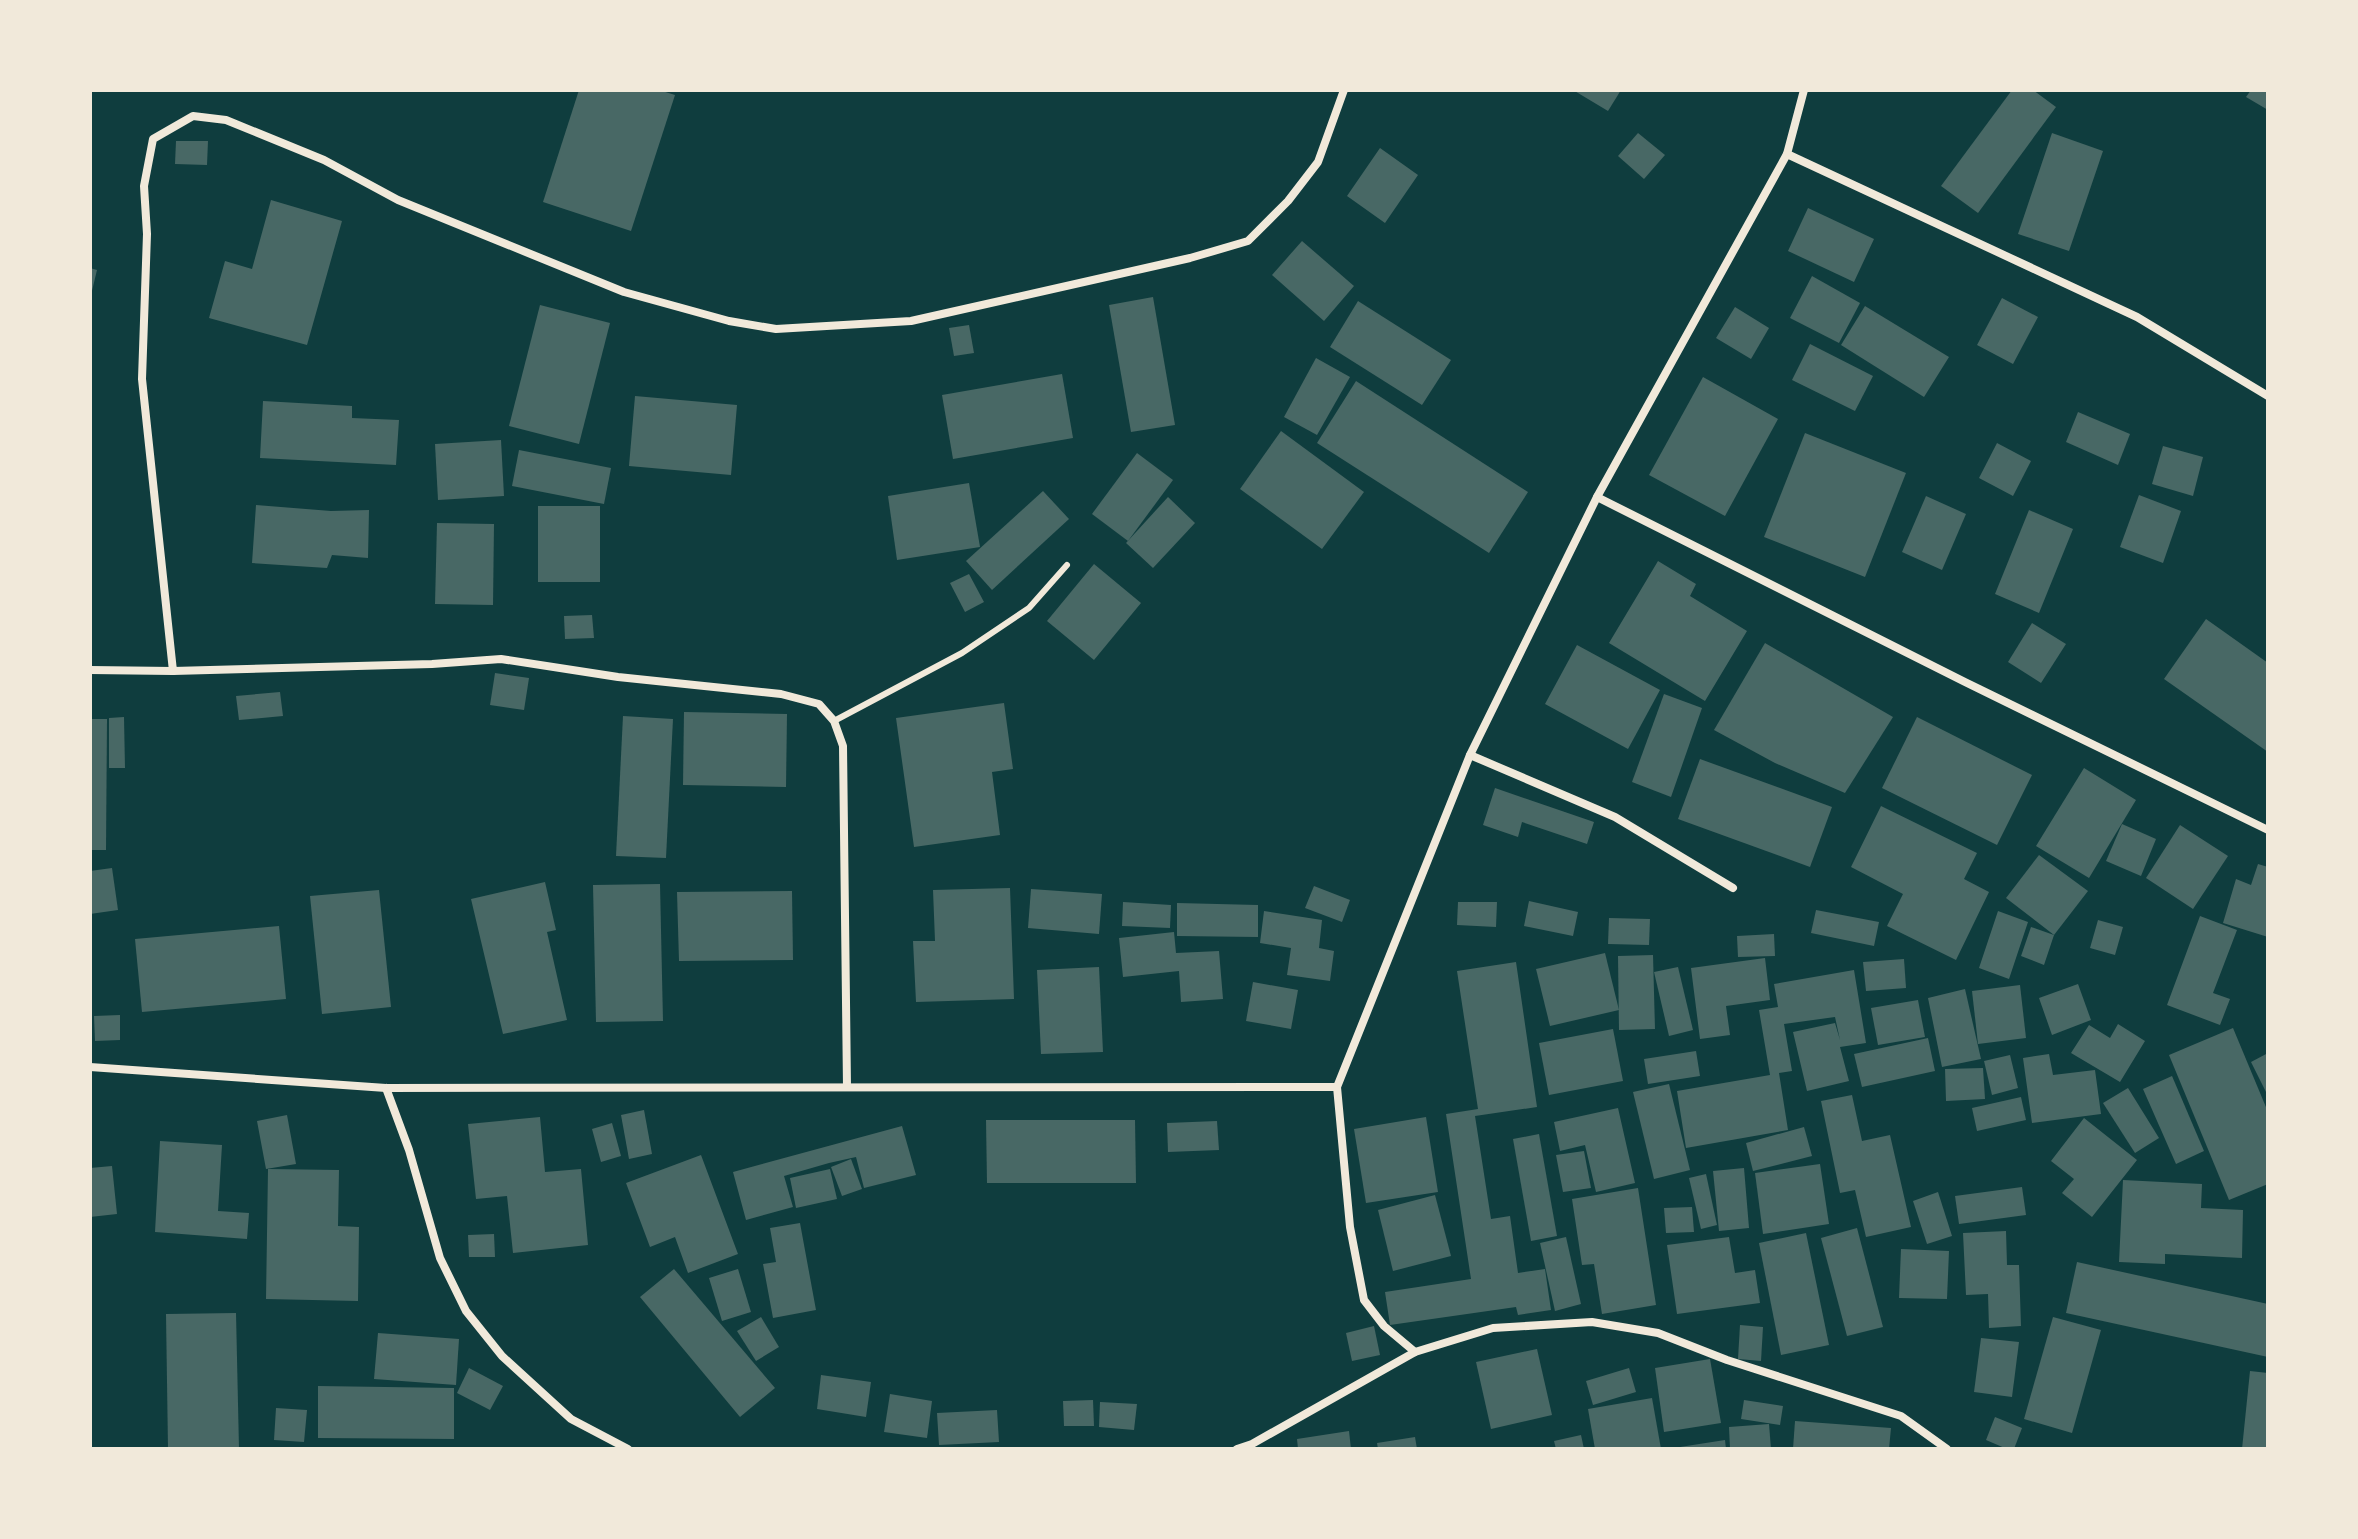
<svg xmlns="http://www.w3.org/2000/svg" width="2358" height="1539" font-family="'Open Sans',sans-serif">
<rect width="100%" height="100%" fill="#0f3d3e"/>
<g fill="#486865">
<path d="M579,90H659L675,95L631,231L543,202Z"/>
<path d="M1573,90H1621L1608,111Z"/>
<path d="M2012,90H2033L2056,107L1978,213L1941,186Z"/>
<path d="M2251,90H2268V110L2246,97Z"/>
<path d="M1638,133L1665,155L1644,179L1618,156Z"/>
<path d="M2052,133L2103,151L2069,251L2018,234Z"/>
<path d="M176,141H208L207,165L175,164Z"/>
<path d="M1380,148L1418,175L1385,223L1347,196Z"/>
<path d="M271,200L342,221L307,345L209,318L225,261L252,269Z"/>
<path d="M1808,208L1874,239L1854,282L1788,251Z"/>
<path d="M1302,241L1354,286L1324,321L1272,275Z"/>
<path d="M90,268L97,270L91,295H90Z"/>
<path d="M1812,276L1860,303L1839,343L1790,318Z"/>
<path d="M1153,297L1175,425L1131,432L1109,305Z"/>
<path d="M2002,298L2038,317L2013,364L1977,345Z"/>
<path d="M1358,301L1451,360L1422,405L1330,347Z"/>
<path d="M540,305L610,323L579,444L509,426Z"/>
<path d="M1865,306L1949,357L1924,397L1841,345Z"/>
<path d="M1735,307L1769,328L1751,359L1716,338Z"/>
<path d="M969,325L974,353L954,356L949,328Z"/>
<path d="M1810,344L1873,376L1855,411L1792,380Z"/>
<path d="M1316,358L1350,377L1317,435L1284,417Z"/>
<path d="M1062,374L1073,438L953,459L942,395Z"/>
<path d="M1703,377L1778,419L1725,516L1649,475Z"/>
<path d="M1356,381L1528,492L1489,553L1317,443Z"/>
<path d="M635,396L737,405L731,475L629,466Z"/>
<path d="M263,401L352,406V418L399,420L396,465L260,458Z"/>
<path d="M2078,412L2130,434L2118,465L2066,442Z"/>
<path d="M1281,431L1364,492L1322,549L1240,489Z"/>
<path d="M1805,433L1906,473L1865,577L1764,537Z"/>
<path d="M501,440L504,496L438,500L435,444Z"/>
<path d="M1997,443L2031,461L2013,496L1979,478Z"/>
<path d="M2163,446L2203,457L2193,496L2152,484Z"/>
<path d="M519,450L611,468L604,504L512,486Z"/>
<path d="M1137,453L1173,480L1128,541L1092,514Z"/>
<path d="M969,483L980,547L897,560L888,496Z"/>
<path d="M1043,491L1069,519L992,590L966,561Z"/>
<path d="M2139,495L2181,511L2163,563L2120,547Z"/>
<path d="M1926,496L1966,514L1942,570L1902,552Z"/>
<path d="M1168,497L1195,523L1153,568L1126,543Z"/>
<path d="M256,505L331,511L369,510L368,558L332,555L327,568L252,563Z"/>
<rect x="538" y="506" width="62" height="76"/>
<path d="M2029,510L2073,529L2039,613L1995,594Z"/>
<path d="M437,523L494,524L493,605L435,604Z"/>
<path d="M1658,561L1696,584L1690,596L1747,631L1705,701L1609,643Z"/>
<path d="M1094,564L1141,603L1094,660L1047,621Z"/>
<path d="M969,574L984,602L965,612L950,583Z"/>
<path d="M592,615L594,638L565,639L564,616Z"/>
<path d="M2206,619L2268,663V752L2164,679Z"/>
<path d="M2032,623L2066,644L2041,683L2008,662Z"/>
<path d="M1765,643L1893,717L1845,793L1775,763L1714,730Z"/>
<path d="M1577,645L1660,690L1628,749L1545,704Z"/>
<path d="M495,673L529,678L524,710L490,705Z"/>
<path d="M280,692L283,716L239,720L236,696Z"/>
<path d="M1664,694L1702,708L1671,797L1632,782Z"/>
<path d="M1004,703L1013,769L992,772L1000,835L914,847L896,718Z"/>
<path d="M684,712L787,714L786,787L683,785Z"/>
<path d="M623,716L673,719L666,858L616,856Z"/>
<path d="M124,717L125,768H109V718Z"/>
<path d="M1917,717L2032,775L1997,845L1882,788Z"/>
<path d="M90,719H107L106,850H90Z"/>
<path d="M1700,759L1832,807L1810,867L1678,819Z"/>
<path d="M2084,768L2136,800L2089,878L2036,846Z"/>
<path d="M1495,788L1594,822L1587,844L1522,822L1518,837L1483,825Z"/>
<path d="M1881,806L1977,853L1964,879L1989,892L1956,960L1887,926L1903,894L1851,867Z"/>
<path d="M2122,824L2156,839L2141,876L2106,861Z"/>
<path d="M2180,825L2228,856L2193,909L2146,878Z"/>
<path d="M2039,855L2088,891L2054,935L2006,898Z"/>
<path d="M2258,864L2268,867V937L2223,923L2236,879L2251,885Z"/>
<path d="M112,868L118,910L90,914V871Z"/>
<path d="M545,882L556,930L547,932L567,1020L503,1034L471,899Z"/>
<path d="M660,884L663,1021L596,1022L593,885Z"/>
<path d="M1314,886L1350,900L1342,922L1305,908Z"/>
<path d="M1010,888L1014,999L916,1002L913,941H935L933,890Z"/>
<path d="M1031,889L1102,894L1099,934L1028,928Z"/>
<path d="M379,890L391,1007L322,1014L310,896Z"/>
<path d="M792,891L793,960L679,961L677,892Z"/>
<path d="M1529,901L1578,912L1573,936L1524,926Z"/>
<path d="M1123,902L1171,905L1170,928L1122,926Z"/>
<path d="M1458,902H1497L1496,927L1457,925Z"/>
<path d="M1177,903L1258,905V937L1177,936Z"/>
<path d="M1816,910L1879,922L1874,946L1811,933Z"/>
<path d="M1264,911L1322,920L1319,948L1334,951L1330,981L1287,975L1291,948L1260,943Z"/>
<path d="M1998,911L2028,922L2009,979L1979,968Z"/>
<path d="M2200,916L2237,930L2213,993L2230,999L2220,1025L2167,1005Z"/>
<path d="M1609,918L1650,919L1649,945L1608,944Z"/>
<path d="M2098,920L2123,927L2115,955L2090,948Z"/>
<path d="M279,926L286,999L142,1012L135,939Z"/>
<path d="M2031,927L2054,935L2044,965L2021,956Z"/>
<path d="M1174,932L1176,953L1219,951L1223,999L1181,1002L1179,971L1123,977L1119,938Z"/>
<path d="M1774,934L1775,956L1738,957L1737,936Z"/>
<path d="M1605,953L1619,1010L1550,1026L1536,969Z"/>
<path d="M1653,955L1655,1029L1619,1030L1618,956Z"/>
<path d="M1765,958L1770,1000L1726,1006L1730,1035L1700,1039L1691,968Z"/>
<path d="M1904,959L1906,988L1866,991L1863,962Z"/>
<path d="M1516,962L1537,1107L1475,1116L1491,1219L1510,1216L1518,1273L1545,1269L1551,1310L1518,1315L1516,1307L1390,1325L1385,1292L1471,1279L1446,1114L1478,1109L1457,971Z"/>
<path d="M1099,967L1103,1052L1041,1054L1037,970Z"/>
<path d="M1678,967L1693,1030L1669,1036L1654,972Z"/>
<path d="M1854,970L1866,1043L1840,1047L1849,1081L1807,1091L1793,1032L1835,1023L1840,1040L1835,1017L1784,1024L1792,1071L1779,1073L1788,1130L1686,1148L1677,1091L1770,1075L1759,1010L1778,1007L1774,984Z"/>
<path d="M1253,982L1298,990L1291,1029L1246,1021Z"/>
<path d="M2078,984L2091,1020L2052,1035L2039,998Z"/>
<path d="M2020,985L2026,1038L1978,1044L1972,991Z"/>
<path d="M1965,989L1981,1059L1942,1067L1928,998Z"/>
<path d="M1918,1000L1925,1037L1878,1045L1871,1008Z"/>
<path d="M120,1015V1040L95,1041L94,1016Z"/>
<path d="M2118,1024L2145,1041L2120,1082L2071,1053L2089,1025L2110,1038Z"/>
<path d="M2233,1028L2268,1112V1184L2229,1200L2169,1055Z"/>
<path d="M1613,1029L1623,1081L1549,1095L1539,1043Z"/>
<path d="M1928,1038L1935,1071L1862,1087L1854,1054Z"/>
<path d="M1696,1051L1700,1076L1648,1084L1644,1059Z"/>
<path d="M2268,1053V1096L2251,1062Z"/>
<path d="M2049,1054L2053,1075L2095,1070L2101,1114L2032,1123L2023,1058Z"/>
<path d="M2010,1055L2018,1088L1992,1095L1984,1061Z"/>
<path d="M1983,1068L1985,1099L1946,1101L1945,1069Z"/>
<path d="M2172,1076L2204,1151L2176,1164L2143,1089Z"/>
<path d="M1669,1084L1690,1170L1654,1179L1633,1092Z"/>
<path d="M2128,1088L2159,1138L2135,1153L2103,1103Z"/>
<path d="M1852,1095L1862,1141L1890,1135L1911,1227L1866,1237L1855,1190L1840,1193L1821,1101Z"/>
<path d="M2021,1097L2026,1120L1977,1131L1972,1108Z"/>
<path d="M1618,1108L1635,1183L1596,1192L1585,1145L1560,1151L1554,1122Z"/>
<path d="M644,1110L652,1154L629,1159L621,1115Z"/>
<path d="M287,1115L296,1164L266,1169L257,1121Z"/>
<path d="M540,1117L545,1172L581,1169L588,1245L513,1253L507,1196L476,1199L468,1124Z"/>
<path d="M1426,1117L1438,1192L1366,1203L1354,1129Z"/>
<path d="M2084,1118L2137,1160L2092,1217L2062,1193L2074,1179L2051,1161Z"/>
<path d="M986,1120H1135L1136,1183H987Z"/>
<path d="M1217,1121L1219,1150L1168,1152L1167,1123Z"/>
<path d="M612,1123L621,1156L601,1162L592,1129Z"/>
<path d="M902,1126L916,1175L864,1188L856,1157L829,1163L784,1176L793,1207L746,1220L733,1172Z"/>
<path d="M1804,1127L1812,1156L1753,1171L1746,1143Z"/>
<path d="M1539,1134L1557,1236L1531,1241L1513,1139Z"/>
<path d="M160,1141L222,1145L218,1211L249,1213L247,1239L155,1232Z"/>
<path d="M1584,1151L1591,1188L1563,1192L1556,1155Z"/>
<path d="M701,1155L738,1254L688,1273L675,1237L650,1247L626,1183Z"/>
<path d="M851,1159L862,1189L842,1196L831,1167Z"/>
<path d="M1820,1164L1829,1224L1763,1234L1755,1173Z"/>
<path d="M112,1166L117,1214L90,1217V1168Z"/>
<path d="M1744,1168L1749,1228L1719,1231L1713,1171Z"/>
<path d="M268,1169L339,1170L338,1226L359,1227L358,1301L266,1299Z"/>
<path d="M830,1169L837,1199L796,1208L790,1178Z"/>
<path d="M1706,1174L1717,1225L1701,1229L1689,1178Z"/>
<path d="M2123,1180L2202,1184L2201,1208L2243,1210L2242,1258L2165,1254V1264L2119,1262Z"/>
<path d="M2022,1187L2026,1215L1959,1224L1955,1196Z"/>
<path d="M1638,1188L1656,1305L1602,1314L1594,1264L1582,1265L1572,1199Z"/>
<path d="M1938,1192L1952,1236L1927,1244L1913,1201Z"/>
<path d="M1435,1195L1451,1256L1393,1271L1378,1210Z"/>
<path d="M1692,1207L1694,1232L1666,1233L1664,1208Z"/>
<path d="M800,1223L816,1310L773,1318L763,1264L776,1262L770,1228Z"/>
<path d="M1857,1228L1883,1327L1847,1336L1821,1238Z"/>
<path d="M2006,1231L2007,1265H2019L2021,1326L1989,1328L1988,1294L1966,1295L1963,1233Z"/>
<path d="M1806,1233L1829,1345L1781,1355L1759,1243Z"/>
<path d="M494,1234L495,1257H469L468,1235Z"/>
<path d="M1566,1237L1581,1304L1555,1311L1540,1243Z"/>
<path d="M1729,1237L1735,1273L1755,1270L1760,1303L1677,1314L1667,1245Z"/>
<path d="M1901,1249L1949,1251L1947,1299L1899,1298Z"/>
<path d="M2077,1262L2268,1304V1357L2066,1313Z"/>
<path d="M674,1269L775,1388L740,1417L640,1297Z"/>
<path d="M738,1269L751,1312L722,1321L709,1278Z"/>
<path d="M236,1313L239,1449H168L166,1314Z"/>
<path d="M761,1317L779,1347L756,1361L737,1331Z"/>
<path d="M2053,1317L2101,1330L2072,1433L2024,1419Z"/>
<path d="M1740,1325L1763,1327L1761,1361L1738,1359Z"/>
<path d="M1374,1326L1380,1355L1352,1361L1346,1333Z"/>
<path d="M378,1333L459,1339L456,1385L374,1379Z"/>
<path d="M1981,1338L2019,1342L2012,1397L1974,1392Z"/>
<path d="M1537,1349L1552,1415L1491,1429L1476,1362Z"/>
<path d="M1710,1359L1721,1423L1664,1432L1655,1368Z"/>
<path d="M469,1368L503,1386L490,1410L457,1393Z"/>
<path d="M1629,1368L1636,1392L1593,1405L1586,1381Z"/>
<path d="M2250,1371L2268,1373V1449H2242Z"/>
<path d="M821,1375L871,1382L866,1417L817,1409Z"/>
<path d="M318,1386L454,1388V1439L318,1438Z"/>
<path d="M890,1394L932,1401L927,1438L884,1432Z"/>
<path d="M1652,1398L1661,1449H1595L1588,1409Z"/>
<path d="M1093,1400L1094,1426H1064L1063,1401Z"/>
<path d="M1744,1400L1783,1406L1780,1425L1741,1419Z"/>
<path d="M1100,1402L1137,1404L1134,1430L1099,1427Z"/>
<path d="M276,1408L307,1410L304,1442L274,1440Z"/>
<path d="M997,1410L999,1442L939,1445L937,1413Z"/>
<path d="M1995,1417L2022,1428L2014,1449H2007L1986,1440Z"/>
<path d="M1795,1421L1891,1428L1889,1449H1793Z"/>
<path d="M1769,1424L1771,1449H1730L1729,1427Z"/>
<path d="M1349,1431L1351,1449H1298L1297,1439Z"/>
<path d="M1581,1435L1584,1449H1556L1554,1441Z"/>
<path d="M1415,1437L1417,1449H1378L1377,1443Z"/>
<path d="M1725,1440L1726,1449H1680V1447Z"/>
</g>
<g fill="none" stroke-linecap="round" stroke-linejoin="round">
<path stroke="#f1e9da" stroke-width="6" d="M834,721L962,653L1029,608L1067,565"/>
<g stroke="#f1e9da" stroke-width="8">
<path d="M1787,154L2137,317L2268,396"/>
<path d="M1597,497L1965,682L2268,830"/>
<path d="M90,670L173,671"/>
<path d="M1470,755L1615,817L1733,888"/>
<path d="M90,1067L386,1088L1337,1087"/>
<path d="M847,1087L843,746L834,721L819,704L781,694L618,677L501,659L432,664L173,671L142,379L147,234L144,186L153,139L193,116L226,120L324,160L398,200L624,292L729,321L776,329L911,321L1190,258L1248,241L1288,201L1318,162L1344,90"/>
<path d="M386,1088L409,1150L440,1258L466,1311L502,1356L571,1419L628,1449"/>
<path d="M1415,1352L1384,1326L1364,1300L1350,1227L1337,1087L1470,755L1597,497L1787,154L1804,90"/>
<path d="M1237,1449L1252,1444L1415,1352L1493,1328L1592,1322L1658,1333L1727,1360L1901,1416L1947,1449"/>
</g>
</g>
<rect width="2358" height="1539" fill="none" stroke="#f1e9da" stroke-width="184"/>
</svg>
